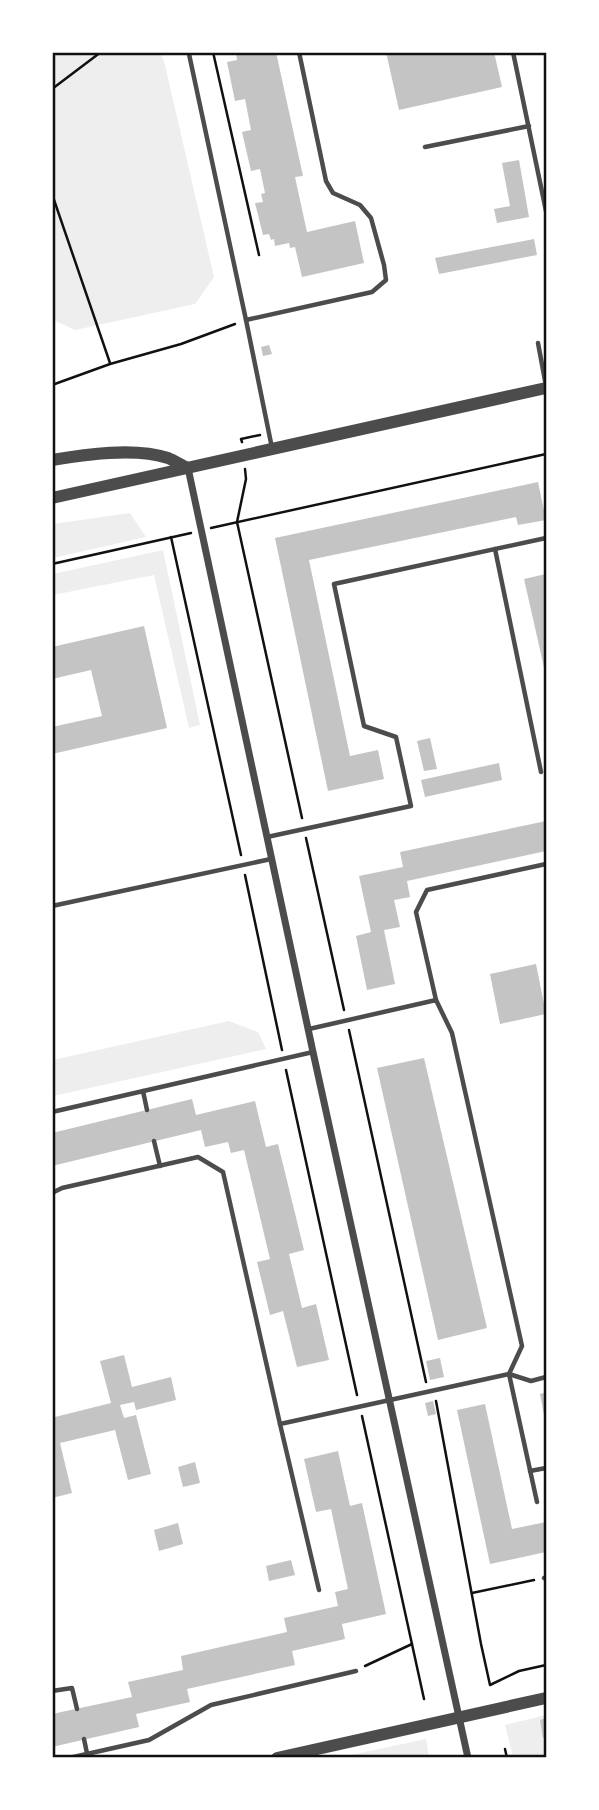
<svg xmlns="http://www.w3.org/2000/svg" width="599" height="1810" font-family="Montserrat,sans-serif">
<rect width="100%" height="100%" fill="#fff"/>
<g fill="#eee">
<path d="M53,53H160L164,61L214,277L195,304L75,330L53,320Z"/>
<path d="M130,513L146,537L53,558V524Z"/>
<path d="M163,550L200,725L189,728L154,575L53,595V574Z"/>
<path d="M229,1021L258,1032L266,1049L53,1096V1060Z"/>
<path d="M546,1715V1757H513L505,1725Z"/>
<path d="M426,1739L429,1757H341Z"/>
</g>
<g fill="#c4c4c4">
<path d="M236,52H276L303,176L295,177L307,232L355,221L364,263L302,277L295,247L290,248L289,243L275,246L274,239L271,240L269,234L263,235L255,203L263,202L261,194L265,193L260,169L251,171L242,132L251,130L245,99L235,101L227,62L237,60Z"/>
<path d="M386,52H494L502,87L399,110Z"/>
<path d="M519,160L529,217L497,223L494,209L510,206L502,163Z"/>
<path d="M534,239L537,255L439,274L435,258Z"/>
<path d="M269,345L272,354L263,356L261,347Z"/>
<path d="M538,482L546,520L518,525L516,517L309,560L350,756L378,750L384,779L328,791L275,538Z"/>
<path d="M546,574V672H545L524,579Z"/>
<path d="M144,626L167,728L52,754V727L102,716L91,670L52,679V647Z"/>
<path d="M430,738L437,769L424,771L417,741Z"/>
<path d="M499,763L502,780L425,797L421,780Z"/>
<path d="M546,821V851L407,881L410,897L394,900L400,927L384,930L395,984L367,990L356,936L371,932L359,876L403,867L400,852Z"/>
<path d="M536,964L546,1014L500,1024L490,974Z"/>
<path d="M424,1058L487,1328L438,1340L377,1068Z"/>
<path d="M192,1099L196,1115L255,1101L266,1147L278,1144L304,1250L289,1254L302,1308L316,1304L329,1360L297,1367L283,1311L270,1315L257,1262L270,1259L244,1150L231,1153L228,1142L205,1147L201,1130L52,1166V1133Z"/>
<path d="M124,1355L132,1387L171,1377L176,1400L136,1410L134,1402L120,1405L124,1418L136,1415L151,1474L128,1480L115,1430L60,1443L72,1493L52,1498V1409L55,1417L111,1403L100,1361Z"/>
<path d="M440,1358L444,1377L430,1380L426,1361Z"/>
<path d="M546,1392V1421H545L540,1394Z"/>
<path d="M433,1401L436,1414L428,1416L425,1403Z"/>
<path d="M485,1404L512,1529L546,1522V1552L490,1564L457,1410Z"/>
<path d="M338,1451L350,1506L362,1503L386,1614L342,1624L345,1639L292,1651L295,1665L187,1689L190,1702L136,1714L139,1727L52,1747V1714L132,1697L128,1682L183,1670L181,1656L287,1632L284,1618L338,1606L335,1592L348,1589L331,1509L316,1512L304,1459Z"/>
<path d="M195,1462L200,1483L183,1487L178,1467Z"/>
<path d="M178,1523L183,1544L159,1551L154,1530Z"/>
<path d="M291,1560L295,1575L269,1581L266,1566Z"/>
<path d="M546,1718V1737L543,1738L540,1720Z"/>
</g>
<g fill="none" stroke-linecap="round" stroke-linejoin="round">
<g stroke="#111" stroke-width="2.5">
<path d="M213,52L259,255"/>
<path d="M52,89L101,52"/>
<path d="M52,194L110,363"/>
<path d="M52,385L110,364L181,344L235,324"/>
<path d="M242,442L241,439L260,435"/>
<path d="M245,469L246,479L237,522L302,818"/>
<path d="M211,528L546,454"/>
<path d="M171,537L241,855"/>
<path d="M52,564L191,533"/>
<path d="M306,838L344,1010"/>
<path d="M245,875L282,1050"/>
<path d="M349,1030L426,1382"/>
<path d="M286,1070L357,1395"/>
<path d="M436,1401L481,1644L490,1685L519,1671L546,1665"/>
<path d="M362,1416L424,1699"/>
<path d="M472,1593L534,1580"/>
<path d="M365,1666L412,1644"/>
<path d="M505,1749L507,1758"/>
</g>
<g stroke="#4c4c4c" stroke-width="4.5">
<path d="M513,52L546,211"/>
<path d="M189,54L246,320"/>
<path d="M425,147L529,126"/>
<path d="M538,343L546,386"/>
<path d="M272,448L246,320L372,292L386,280L384,265L371,218L360,205L333,193L326,181L299,52"/>
<path d="M495,549L541,772"/>
<path d="M267,837L411,806L396,737L364,726L334,584L546,538"/>
<path d="M52,906L271,859"/>
<path d="M436,1000L416,912L427,890L546,864"/>
<path d="M309,1029L436,1000L452,1033L522,1346L509,1374L280,1424L319,1590"/>
<path d="M143,1091L147,1110"/>
<path d="M52,1112L313,1052"/>
<path d="M154,1141L160,1166"/>
<path d="M52,1193L62,1188L198,1157L223,1172L280,1424"/>
<path d="M530,1471L546,1468"/>
<path d="M537,1502L509,1374L531,1381L546,1377"/>
<path d="M544,1578L546,1579"/>
<path d="M52,1691L72,1688L77,1709"/>
<path d="M84,1739L88,1758"/>
<path d="M69,1758L149,1740L211,1705L356,1671"/>
</g>
<path stroke="#4c4c4c" stroke-width="7" d="M188,468L313,1052L468,1758"/>
<g stroke="#4c4c4c" stroke-width="12">
<path d="M52,460C86,454 135,447 168,458C175,461 181,465 188,468"/>
<path d="M52,498L546,388"/>
<path d="M277,1758L546,1698"/>
</g>
</g>
<rect width="599" height="1810" fill="none" stroke="#ffffff" stroke-width="108"/>
<rect x="54" y="54" width="491" height="1702" fill="none" stroke="#111" stroke-width="2.5"/>
</svg>
